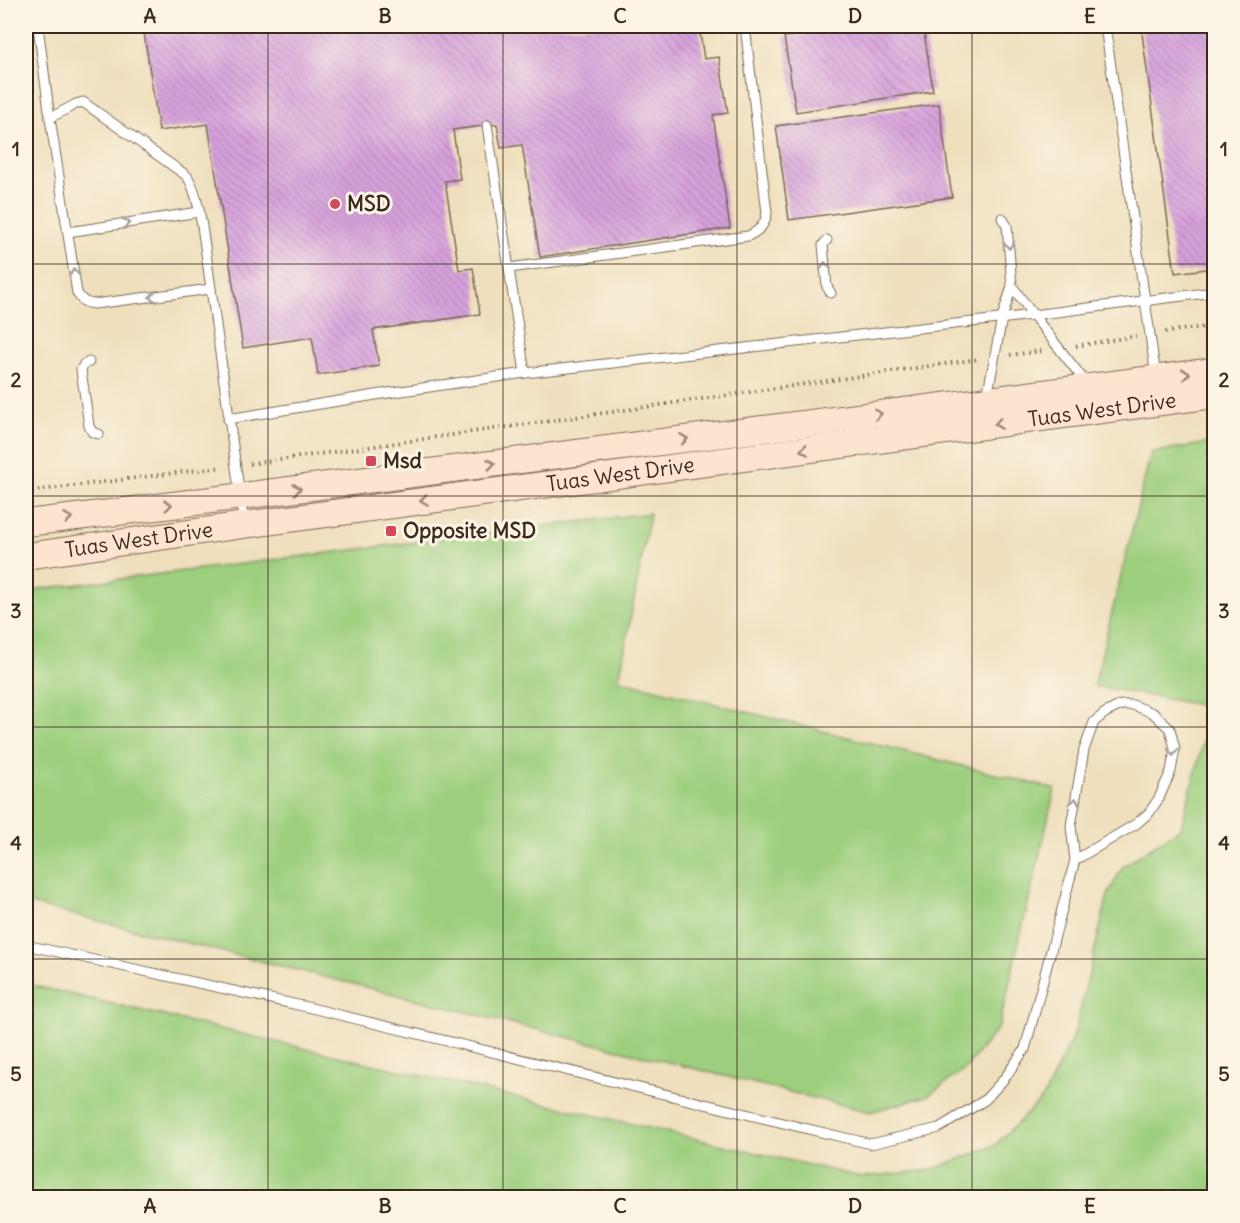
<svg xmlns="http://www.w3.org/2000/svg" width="1240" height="1223" font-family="Delius,sans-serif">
<defs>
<pattern id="building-back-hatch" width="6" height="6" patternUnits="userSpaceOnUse" patternTransform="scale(1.5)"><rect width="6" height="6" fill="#d7a1dd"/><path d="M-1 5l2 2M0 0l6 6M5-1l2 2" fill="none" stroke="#b083b3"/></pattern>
</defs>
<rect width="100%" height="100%" fill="#fcf5e5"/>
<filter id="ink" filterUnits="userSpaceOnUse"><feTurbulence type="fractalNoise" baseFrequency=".0167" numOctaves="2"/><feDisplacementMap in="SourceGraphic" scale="12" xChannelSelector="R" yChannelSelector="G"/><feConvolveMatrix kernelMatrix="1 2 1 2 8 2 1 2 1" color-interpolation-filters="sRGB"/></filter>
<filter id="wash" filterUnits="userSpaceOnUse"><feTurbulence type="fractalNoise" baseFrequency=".008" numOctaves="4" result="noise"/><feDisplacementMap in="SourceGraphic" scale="24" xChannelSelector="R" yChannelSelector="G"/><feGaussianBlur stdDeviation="1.35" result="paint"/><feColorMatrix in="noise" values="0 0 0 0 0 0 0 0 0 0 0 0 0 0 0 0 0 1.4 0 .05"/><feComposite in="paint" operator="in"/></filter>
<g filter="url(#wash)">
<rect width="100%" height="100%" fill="#efdfbd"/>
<g fill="#9dcf7e" stroke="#6c7c4e" stroke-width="1.5">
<path d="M1214,442V1197H26V984L861,1177L931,1170L995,1145L1043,1098L1075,1032L1108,895L1123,866L1181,828L1212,707L1094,686L1151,453Z"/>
<path d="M650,513L619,680L1055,789L999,1027L963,1071L927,1096L870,1112L26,903V592L31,590Z"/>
</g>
<g id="blocks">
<g fill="url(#building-back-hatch)">
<path d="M143,26H699L704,59L719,57L728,113L713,115L730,228L540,257L522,145L501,148L497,124L453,130L460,179L445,181L459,270L473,268L480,314L373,330L379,366L318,375L312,337L243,348L208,124L159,131Z"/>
<path d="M860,26H923L933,91L796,112L784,37Z"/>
<path d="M1141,26H1214V268L1175,273Z"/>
<path d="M939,104L952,197L789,220L776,126Z"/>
</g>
</g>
</g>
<g filter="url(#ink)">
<use href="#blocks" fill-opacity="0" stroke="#7a6956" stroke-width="1.5"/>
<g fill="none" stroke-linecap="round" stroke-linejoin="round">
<defs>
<g id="lane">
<path d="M38,26L50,118L77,293C82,301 85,303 94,304L211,289"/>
<path d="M1105,26L1156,376"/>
<path d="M50,118L76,104L83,102L187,176C200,196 203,236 207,260C220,348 231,437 244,525"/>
<path d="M487,125L525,373"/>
<path d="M68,232L199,212"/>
<path d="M827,240L823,245L827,287L831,293"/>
<path d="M509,268L748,236C759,231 765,225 767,213L745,26"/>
<path d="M1012,286L1033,315L1087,384"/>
<path d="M89,362L84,364L81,370L89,426L92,432L99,434"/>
<path d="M987,397L1002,318L1012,286L1007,226L1002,218"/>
<path d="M228,419L388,393L525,373L1033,315L1214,292"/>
<path d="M26,945L307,1007L783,1123L871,1144L939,1128L985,1100L1004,1079L1025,1049L1075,860L1071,826L1084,750L1094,722L1105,713L1121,705H1133L1153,713L1170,729L1175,749L1171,771L1159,798L1149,813L1136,824L1075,860"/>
</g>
<g id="secondary">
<path d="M26,523L110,513L1214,371"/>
<path id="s1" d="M26,556L244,525L1214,395"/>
</g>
</defs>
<use href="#lane" stroke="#7a6956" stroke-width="11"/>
<use href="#secondary" stroke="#7a6956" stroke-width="28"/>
<g stroke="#7a6956" stroke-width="4" stroke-dasharray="1.5 4.5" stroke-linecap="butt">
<path d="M1165,332L1214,326"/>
<path d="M1076,346L1136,336"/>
<path d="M1010,355L1042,351"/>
<path d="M250,464L979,359"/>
<path d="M26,492L222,467"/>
</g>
<use href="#lane" stroke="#fff" stroke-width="9"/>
<use href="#secondary" stroke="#fde4d1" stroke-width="26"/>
</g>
<defs><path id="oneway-chevron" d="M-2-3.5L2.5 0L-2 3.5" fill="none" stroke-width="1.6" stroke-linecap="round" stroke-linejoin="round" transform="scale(1.5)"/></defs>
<g stroke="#a79f9a">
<use href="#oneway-chevron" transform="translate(126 223) rotate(-9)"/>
<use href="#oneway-chevron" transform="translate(1009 245) rotate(85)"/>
<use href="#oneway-chevron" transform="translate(825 266) rotate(-96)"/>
<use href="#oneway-chevron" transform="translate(74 273) rotate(-99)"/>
<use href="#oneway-chevron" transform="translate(153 297) rotate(173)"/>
<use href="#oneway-chevron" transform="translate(1173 752) rotate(91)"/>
<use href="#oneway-chevron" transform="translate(1075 802) rotate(-80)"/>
</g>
<g stroke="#9c8778">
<use href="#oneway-chevron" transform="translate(1186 374) rotate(-7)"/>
<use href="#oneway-chevron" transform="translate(878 414) rotate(-7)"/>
<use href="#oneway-chevron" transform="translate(998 424) rotate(172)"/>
<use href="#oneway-chevron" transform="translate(684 439) rotate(-7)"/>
<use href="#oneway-chevron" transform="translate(804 450) rotate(172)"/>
<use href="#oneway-chevron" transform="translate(491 464) rotate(-7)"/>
<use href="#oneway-chevron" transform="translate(297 489) rotate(-7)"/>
<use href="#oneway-chevron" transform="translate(424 500) rotate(172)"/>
<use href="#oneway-chevron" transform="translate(168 505) rotate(-7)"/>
<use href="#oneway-chevron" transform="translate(68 518) rotate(-7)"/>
</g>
</g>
<path fill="none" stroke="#3b2a1e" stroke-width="1.5" stroke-opacity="0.55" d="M268,26V1198M503,26V1198M737,26V1198M972,26V1198M26,264H1214M26,496H1214M26,727H1214M26,959H1214"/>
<g fill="#d1495b" stroke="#fcf5e5" stroke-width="2">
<circle cx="335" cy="204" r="6"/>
<rect x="365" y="455" width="12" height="12" rx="3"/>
<rect x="385" y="525" width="12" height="12" rx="3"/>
</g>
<g text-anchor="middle" stroke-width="6" stroke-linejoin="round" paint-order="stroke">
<g font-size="21" font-weight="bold" fill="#3b2a1e" stroke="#fcf5e5" text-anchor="start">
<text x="347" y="211">MSD</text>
<text x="383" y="468">Msd</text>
<text x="403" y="538">Opposite MSD</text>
</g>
<g font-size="21" fill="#3b2a1e" stroke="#fcf5e5">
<text dy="7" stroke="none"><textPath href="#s1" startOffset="1086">Tuas West Drive</textPath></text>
<text dy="7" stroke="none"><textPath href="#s1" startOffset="600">Tuas West Drive</textPath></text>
<text dy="7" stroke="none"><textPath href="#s1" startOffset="114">Tuas West Drive</textPath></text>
</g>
</g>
<rect width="1240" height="1223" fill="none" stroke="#fcf5e5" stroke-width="66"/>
<rect x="33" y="33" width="1174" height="1157" fill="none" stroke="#3b2a1e" stroke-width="2"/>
<g font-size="20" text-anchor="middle" font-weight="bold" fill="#3b2a1e">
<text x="150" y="23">A</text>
<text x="385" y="23">B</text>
<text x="620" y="23">C</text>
<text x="855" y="23">D</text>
<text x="1090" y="23">E</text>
<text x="16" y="156">1</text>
<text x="1224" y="156">1</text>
<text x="16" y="387">2</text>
<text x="1224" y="387">2</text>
<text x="16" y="618">3</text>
<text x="1224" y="618">3</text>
<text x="16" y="850">4</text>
<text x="1224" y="850">4</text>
<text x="16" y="1081">5</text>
<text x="1224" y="1081">5</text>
<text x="150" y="1213">A</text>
<text x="385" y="1213">B</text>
<text x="620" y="1213">C</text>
<text x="855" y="1213">D</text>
<text x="1090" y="1213">E</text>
</g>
</svg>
